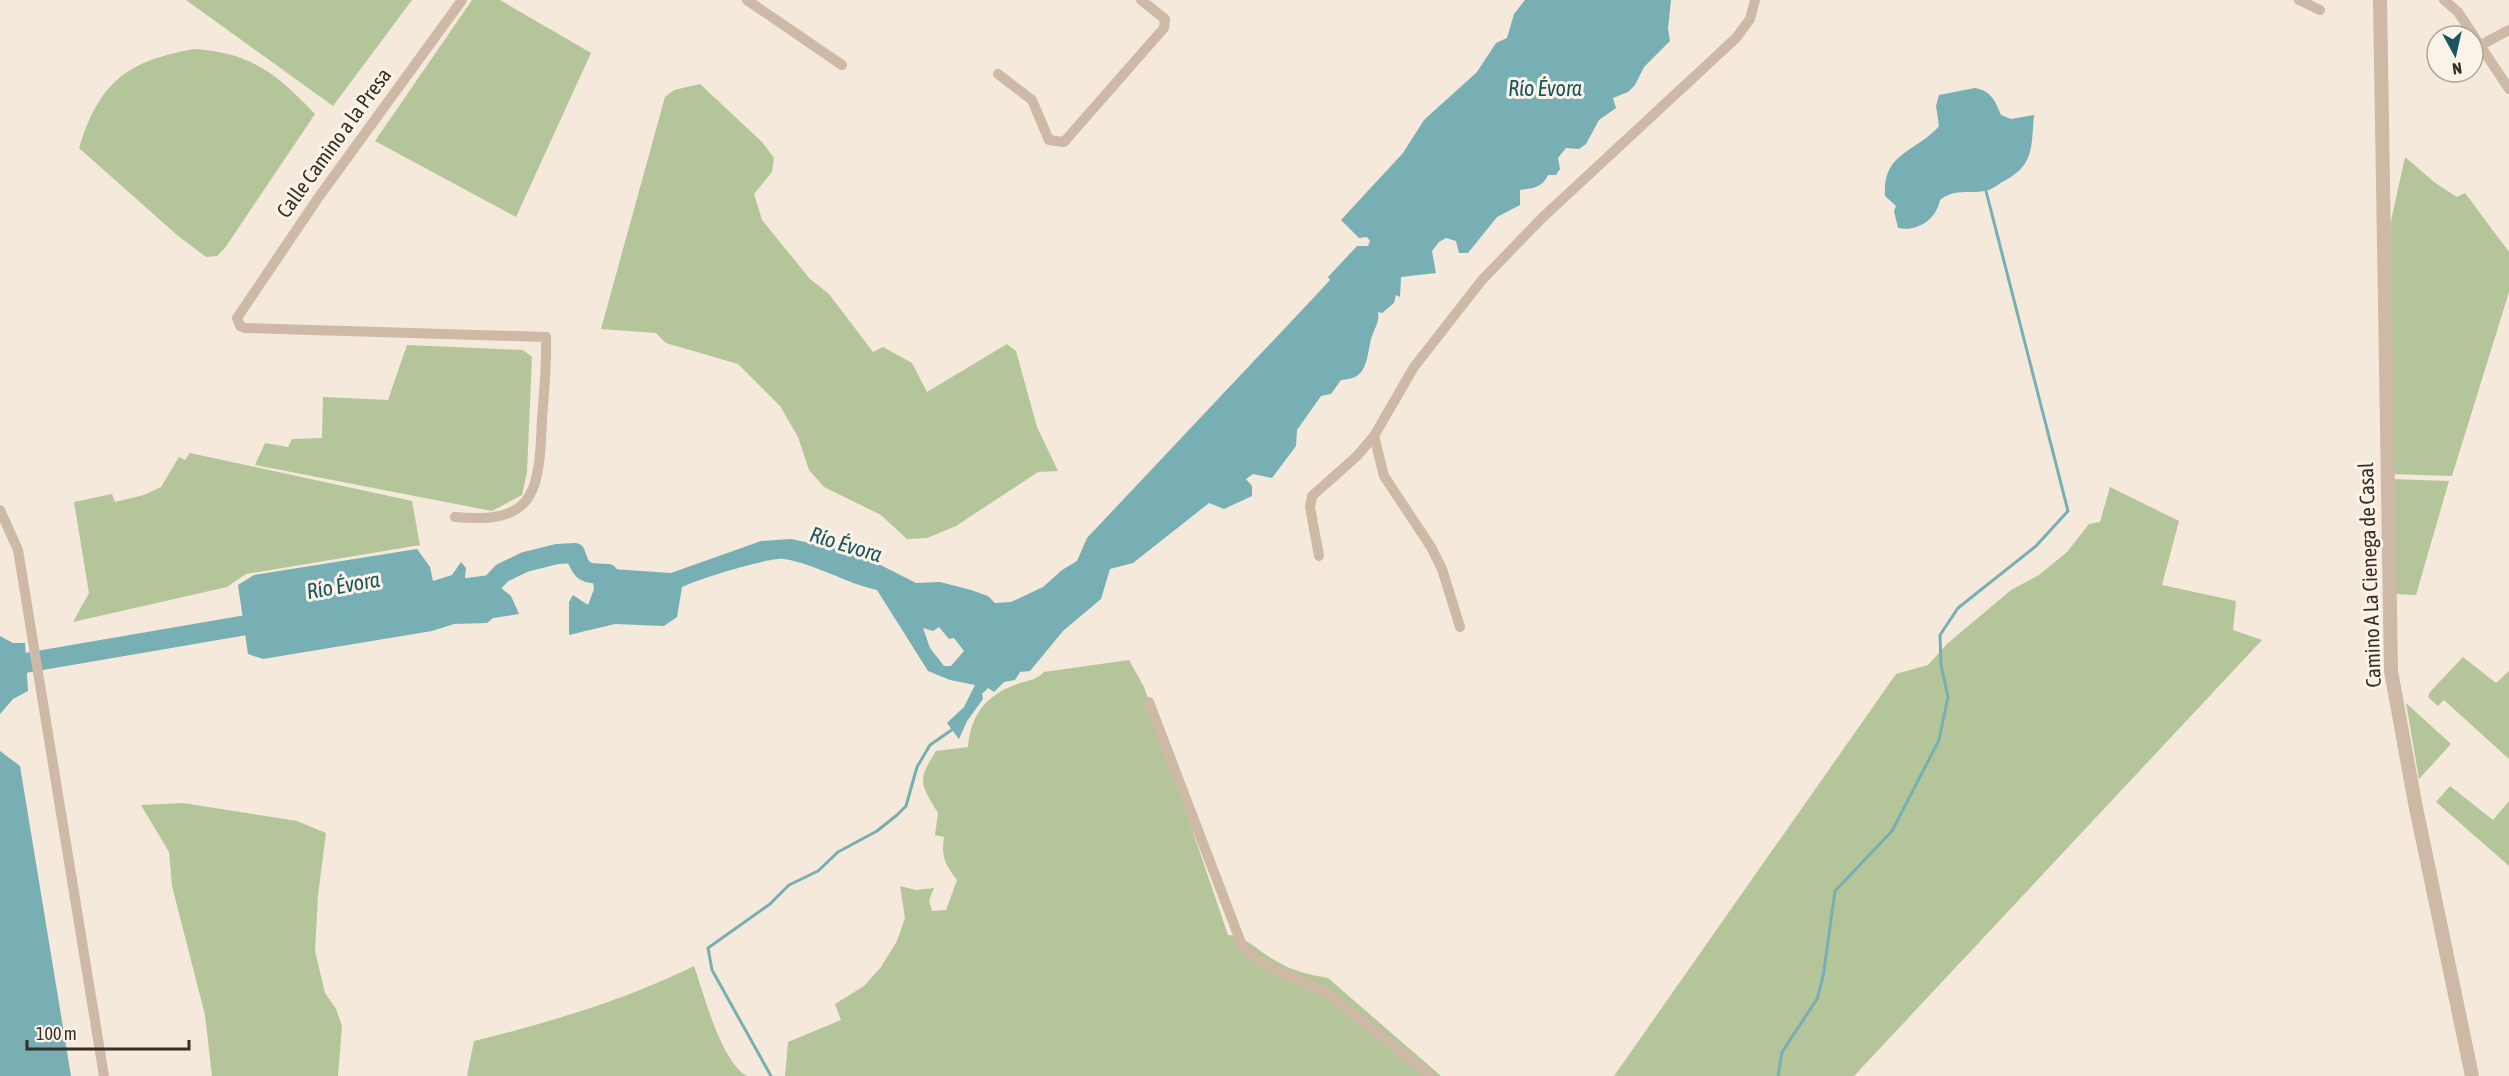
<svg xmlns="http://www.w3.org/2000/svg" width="2509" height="1076" font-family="'Asap Condensed',sans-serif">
<rect width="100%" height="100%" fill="#f4e9da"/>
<g fill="#b4c599">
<path d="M186,0H412L333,106Z"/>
<path d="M472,0H500L591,53L516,217L375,141Z"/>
<path d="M194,49C251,53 276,73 315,114L225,248L217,256L206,257L177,235L79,148C99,82 127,61 194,49Z"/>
<path d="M700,84L762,142L774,158L772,172L754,194L762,220L810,279L829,294L873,352L883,347L912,363L927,392L1007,344L1016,351L1037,427L1058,471L1038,472L956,526L927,538L907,539L881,515L824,487L809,470L798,437L780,406L738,364L666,343L656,333L601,329L665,97L674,90Z"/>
<path d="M2405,157L2434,182L2457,197L2465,193L2509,252V292L2452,476L2390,474L2391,221Z"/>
<path d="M407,345L523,350L532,357L527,472L522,495L492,511L255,465L265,443L288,447L292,439L322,438L323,397L388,400Z"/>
<path d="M190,453L412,501L420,545L246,574L227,587L73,622L89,593L74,502L112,494L115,502L144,495L161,487L179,457L185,460Z"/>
<path d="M2390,479L2449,481L2416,595L2391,594Z"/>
<path d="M2110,487L2179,521L2162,585L2236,601L2233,630L2262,640L1854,1076H1614L1896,674L1928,665L1947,644L2011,590L2039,575L2067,552L2089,524L2100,522Z"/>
<path d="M2463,657L2496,683L2509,671V759L2444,700L2438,706L2428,697L2430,692Z"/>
<path d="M1129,660L1144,687L1228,935C1247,936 1261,954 1278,962C1293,971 1310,975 1328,978L1441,1076H785L788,1042L841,1020L835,1004L864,986L881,967L897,941L905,918L900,886L916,890L934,888L929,900L932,911L946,910L957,880C945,865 941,856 944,837L935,835L938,813C920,783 917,781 936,751L968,747C971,713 987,694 1020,683C1030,680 1036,680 1044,672Z"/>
<path d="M2406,703L2451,744L2419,779Z"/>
<path d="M2450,786L2493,820L2509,801V866L2436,802Z"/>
<path d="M183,803L297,821L326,833L318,895L315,951L325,993L336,1009L342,1026L338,1076H212L205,1015L172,886L169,852L141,805Z"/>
<path d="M694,966C704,994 721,1062 747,1076H467L474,1041C548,1023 625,1000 694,966Z"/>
</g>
<g fill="#77afb4" fill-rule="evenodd">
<path d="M1525,0H1671L1668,29L1670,41L1644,67L1635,85L1628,92L1613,98L1616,108L1599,120L1586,144L1579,149L1566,148L1558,158L1560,169L1556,175H1548C1542,188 1533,188 1520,190V205L1497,217L1468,253H1459L1456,241L1446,238L1439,242L1432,251L1436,273L1401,277L1400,297L1396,295L1394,303L1382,313L1378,312C1380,322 1374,329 1371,339C1366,360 1368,379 1341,380L1331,394L1321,396L1297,430L1296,446L1272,478L1253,474L1246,479L1252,486V496L1224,509L1209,503L1133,563L1110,569L1101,599L1063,631L1030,671L1020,672L1015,680L1004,682L994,692L988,688L982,694L983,699L967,721L959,739L947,723L964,707L975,685L950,680L928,671L877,590C845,583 816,564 784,559C769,557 698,579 682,587L677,617L664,626L615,624L569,635V602L573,595L588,605L594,589L593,581L598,575L612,569L671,573L761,541L791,539L857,553L916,583L940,582L971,590L988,596L995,603L1011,602L1043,587L1062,570L1077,561L1087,538L1318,293L1330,280L1328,277L1357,246H1368L1370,241L1367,237L1359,238L1341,220L1403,153L1424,120L1477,72L1496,43L1507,38L1514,14ZM939,627L949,639L954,638L964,651L951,666H944L930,648L923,628L933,631Z"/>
<path d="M1975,88C1991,91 1995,100 2001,115L2011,119L2034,115C2031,145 2035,164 2006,180C2000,183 1992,190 1985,191C1967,194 1955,188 1940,200C1936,220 1917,232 1898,228L1894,211L1896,206L1885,196C1882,152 1917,152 1939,126L1936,106L1939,95Z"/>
<path d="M417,549L430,567L433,581L452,575L461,562L466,568L465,578H489L511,596L519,614L493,618L487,623L454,624L432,631L263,659L248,654L238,585L254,575Z"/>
<path d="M0,636L13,643H25L28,691L13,699L0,714Z"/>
<path d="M0,751L20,766L71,1076H0Z"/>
</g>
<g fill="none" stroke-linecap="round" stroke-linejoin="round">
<g stroke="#77afb4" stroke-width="3">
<path d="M771,1076L712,970L708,948L770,904L789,885L818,871L838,852L877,831L897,815L906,806L917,767L930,745L953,729"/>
<path d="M1778,1076L1782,1052L1817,999L1823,977L1835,891L1892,831L1939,740L1948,697L1941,665L1940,635L1958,608L2036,546L2068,511L1986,191"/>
</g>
<g stroke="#77afb4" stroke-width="20">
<path d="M468,588L491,585L502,573L525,562L557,554L575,553C582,575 586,573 608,574L617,592"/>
<path d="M0,674L25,663L270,621"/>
</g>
<g stroke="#cdb9a5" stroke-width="10">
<path d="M747,0L842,65"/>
<path d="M2299,0L2320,10"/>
<path d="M2444,0L2458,12L2509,89"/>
<path d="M2481,45L2509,30"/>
<path d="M998,74L1032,100L1049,140L1064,142L1164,28L1165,19L1141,0"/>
<path d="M1374,436L1384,476L1431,547L1442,569L1460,627"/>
<path d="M0,510L18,550L104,1076"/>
<path d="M455,517C537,525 539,490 542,420C544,392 547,365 546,337L245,328L240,326L237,318L318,198L462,0"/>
<path d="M1319,556L1310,507L1312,496L1357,456L1374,436L1414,367L1482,280L1542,218L1736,38L1750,19L1755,0"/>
<path d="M1149,702L1243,948L1263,964L1327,993L1431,1076"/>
</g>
<path stroke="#cdb9a5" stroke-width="14" d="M2380,0L2391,671L2415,803L2472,1076"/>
</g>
<g text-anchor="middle" stroke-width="6" stroke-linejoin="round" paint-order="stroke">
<g font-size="21" fill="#382d27" stroke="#fbf3e7">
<text transform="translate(334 143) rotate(-54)" y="7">Calle Camino a la Presa</text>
<text transform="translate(2370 575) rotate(-92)" y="7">Camino A La Cienega de Casal</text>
</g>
<g font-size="22" font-style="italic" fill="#19565e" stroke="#fbf3e7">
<text x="1545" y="96">Río Évora</text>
<text transform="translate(846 544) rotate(17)" y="8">Río Évora</text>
<text transform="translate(343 585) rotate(-10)" y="8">Río Évora</text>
</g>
</g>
<g transform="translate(2455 54) rotate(172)"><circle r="28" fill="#fbf3e7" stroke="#ada49a" stroke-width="1.5"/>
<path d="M0-4.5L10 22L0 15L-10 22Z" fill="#19565e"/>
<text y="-9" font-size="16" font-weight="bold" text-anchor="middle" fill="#382d27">N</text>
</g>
<path d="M27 1040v9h162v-9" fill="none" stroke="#382d27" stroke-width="3"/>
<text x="36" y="1040" font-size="18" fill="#382d27" stroke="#fbf3e7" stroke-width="4.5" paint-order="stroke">100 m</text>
</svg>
